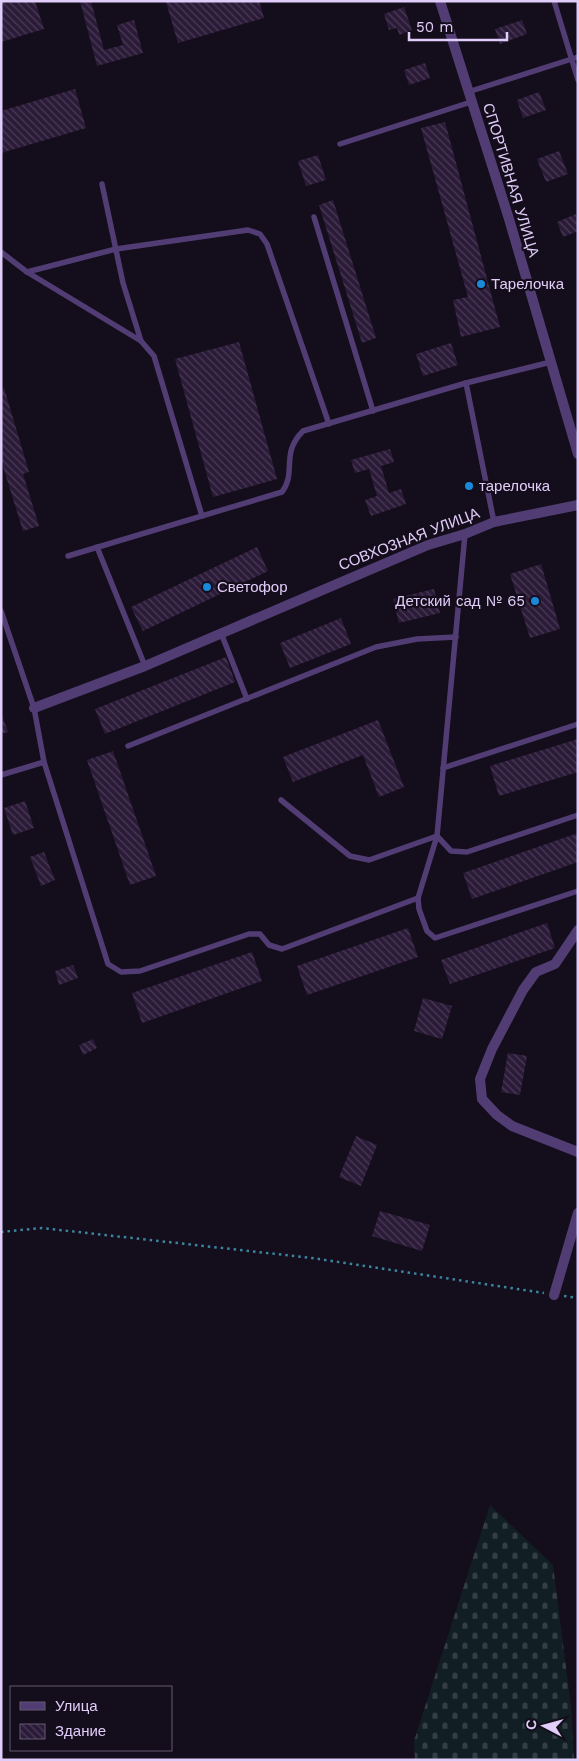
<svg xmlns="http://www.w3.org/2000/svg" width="579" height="1761" font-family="'Work Sans',sans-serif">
<defs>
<pattern id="cemetery-stones" width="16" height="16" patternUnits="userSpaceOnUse" patternTransform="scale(1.25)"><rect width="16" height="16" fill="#111f24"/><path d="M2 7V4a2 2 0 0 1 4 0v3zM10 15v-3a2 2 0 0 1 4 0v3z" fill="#333e45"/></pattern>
<pattern id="building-back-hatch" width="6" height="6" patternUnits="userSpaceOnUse" patternTransform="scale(1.25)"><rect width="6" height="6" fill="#2b1b39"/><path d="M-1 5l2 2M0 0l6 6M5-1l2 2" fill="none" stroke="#493b56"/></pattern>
</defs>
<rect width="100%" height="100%" fill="#140d1b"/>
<path fill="url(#cemetery-stones)" d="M490,1505L553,1565L571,1706L574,1760H415L414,1741Z"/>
<g fill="url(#building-back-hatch)">
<path d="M1,1H35L44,29L1,42Z"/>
<path d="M80,1H91L104,50L123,45L117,25L134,20L143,53L97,66Z"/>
<path d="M171,1H259L264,18L178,43L166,2Z"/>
<path d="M404,7L412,30L399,35L397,28L389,30L384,14Z"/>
<path d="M522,20L527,34L500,44L495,29Z"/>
<path d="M425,63L430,78L409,85L404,70Z"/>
<path d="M75,89L86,128L1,153V111Z"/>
<path d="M539,92L546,110L523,118L517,100Z"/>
<path d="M445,122L500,327L461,337L453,300L468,297L421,128Z"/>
<path d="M559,151L568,174L546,182L537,159Z"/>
<path d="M318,155L326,180L306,186L298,161Z"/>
<path d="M333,200L376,338L362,343L319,205Z"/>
<path d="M576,214L578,231L563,237L557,222Z"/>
<path d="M239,342L277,479L213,497L175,359Z"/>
<path d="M451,343L458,365L423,376L416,354Z"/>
<path d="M1,388H4L29,472L23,474L39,526L23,531L1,460Z"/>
<path d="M390,449L394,462L381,466L389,493L401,489L406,504L371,516L365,500L377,496L369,469L355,473L351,460Z"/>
<path d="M257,547L268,571L143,631L131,607Z"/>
<path d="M541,564L560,629L530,638L510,574Z"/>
<path d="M434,589L440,613L399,623L393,599Z"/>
<path d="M341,618L351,644L290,668L280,643Z"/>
<path d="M226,657L235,682L105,734L95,709Z"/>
<path d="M1,712L8,732L1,734Z"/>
<path d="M378,720L404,787L379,797L363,755L293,782L283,757Z"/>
<path d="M578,739V772L499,796L490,766Z"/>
<path d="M113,751L156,876L130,885L87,760Z"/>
<path d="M25,801L34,828L13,835L4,808Z"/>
<path d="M578,833V862L472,899L463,873Z"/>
<path d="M44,852L55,880L41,886L30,857Z"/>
<path d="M547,923L555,948L450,984L441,960Z"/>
<path d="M408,928L418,957L307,995L297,966Z"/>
<path d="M252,952L262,981L142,1023L132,993Z"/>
<path d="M73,965L78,978L59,985L55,971Z"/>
<path d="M423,998L452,1006L442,1039L414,1031Z"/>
<path d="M93,1039L97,1048L83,1055L79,1045Z"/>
<path d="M508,1053L527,1056L520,1095L501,1092Z"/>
<path d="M356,1136L377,1145L361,1186L339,1177Z"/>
<path d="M380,1211L430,1225L422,1251L372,1236Z"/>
</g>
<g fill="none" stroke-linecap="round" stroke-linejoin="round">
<g stroke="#3a86a0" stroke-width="2.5" stroke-dasharray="2.5 4" stroke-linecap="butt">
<path d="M1,1232L42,1228L312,1258L544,1293"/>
<path d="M564,1296L578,1298"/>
</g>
<g stroke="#513d74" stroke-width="5.5">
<path d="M554,1L578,80"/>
<path d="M468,92L578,57"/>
<path d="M340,144L471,102"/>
<path d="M102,184L123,283L141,341"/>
<path d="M314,217L373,411"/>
<path d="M1,252L27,272L141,341L154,356L202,516"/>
<path d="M27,272L116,249L248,230L260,234L267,244L329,424"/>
<path d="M494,522L466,383L551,362"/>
<path d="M465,534L437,836L418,898L419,909L427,931L435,938L578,891"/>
<path d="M97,547L145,666"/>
<path d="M68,556L282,492C297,472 280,454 303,431L466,383"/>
<path d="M1,611L34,708L44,762L108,964L121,972L140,971L249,934H260L269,945L282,949L418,898"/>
<path d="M221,633L247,699"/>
<path d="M128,746L376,647L417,639L456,637"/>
<path d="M443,768L578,724"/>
<path d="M1,775L44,762"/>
<path d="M281,800L350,856L369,860L437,836L451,851L467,852L578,815"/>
</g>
<g stroke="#513d74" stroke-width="10">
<path d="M440,1L509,219L578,454"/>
<path d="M34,708L145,666L428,545L465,534L494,522L578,505"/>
<path d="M578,930L555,964L536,972L523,990L492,1049L480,1079L482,1099L497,1115L512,1126L578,1152"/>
<path d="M554,1295L578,1213"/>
</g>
</g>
<g fill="#1989d9" stroke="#140d1b" stroke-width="2">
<circle cx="481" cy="284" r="5"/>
<circle cx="469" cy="486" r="5"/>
<circle cx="207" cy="587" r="5"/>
<circle cx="535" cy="601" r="5"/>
</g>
<g text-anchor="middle" stroke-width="4.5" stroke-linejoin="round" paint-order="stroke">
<g font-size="15" fill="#e0cdf9" stroke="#140d1b">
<text transform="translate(511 180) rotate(73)" y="5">СПОРТИВНАЯ УЛИЦА</text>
<text transform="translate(409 539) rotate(-21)" y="5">СОВХОЗНАЯ УЛИЦА</text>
</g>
<g font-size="15" fill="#e0cdf9" stroke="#140d1b" text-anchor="start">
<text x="491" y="289">Тарелочка</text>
<text x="479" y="491">тарелочка</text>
<text x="217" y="592">Светофор</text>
<text x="525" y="606" text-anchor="end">Детский сад № 65</text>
</g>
</g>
<rect width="579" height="1761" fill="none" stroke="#e0cdf9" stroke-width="5"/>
<rect x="10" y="1686" width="162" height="65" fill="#140d1b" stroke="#665a74"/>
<rect x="20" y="1702" width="25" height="8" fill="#513d74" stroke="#665a74"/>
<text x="55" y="1711" font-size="15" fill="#e0cdf9">Улица</text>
<rect x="20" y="1724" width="25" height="15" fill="url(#building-back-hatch)" stroke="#665a74"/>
<text x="55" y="1736" font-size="15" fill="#e0cdf9">Здание</text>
<g transform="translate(544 1726) rotate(276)" stroke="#140d1b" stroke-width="4" paint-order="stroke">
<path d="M0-4L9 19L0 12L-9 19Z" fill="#e0cdf9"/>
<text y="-8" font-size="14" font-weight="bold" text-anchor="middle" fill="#e0cdf9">С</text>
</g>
<path d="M409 32v8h98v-8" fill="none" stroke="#e0cdf9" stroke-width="2.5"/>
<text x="416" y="32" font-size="15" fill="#e0cdf9" stroke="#140d1b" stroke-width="4" paint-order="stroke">50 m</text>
</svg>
